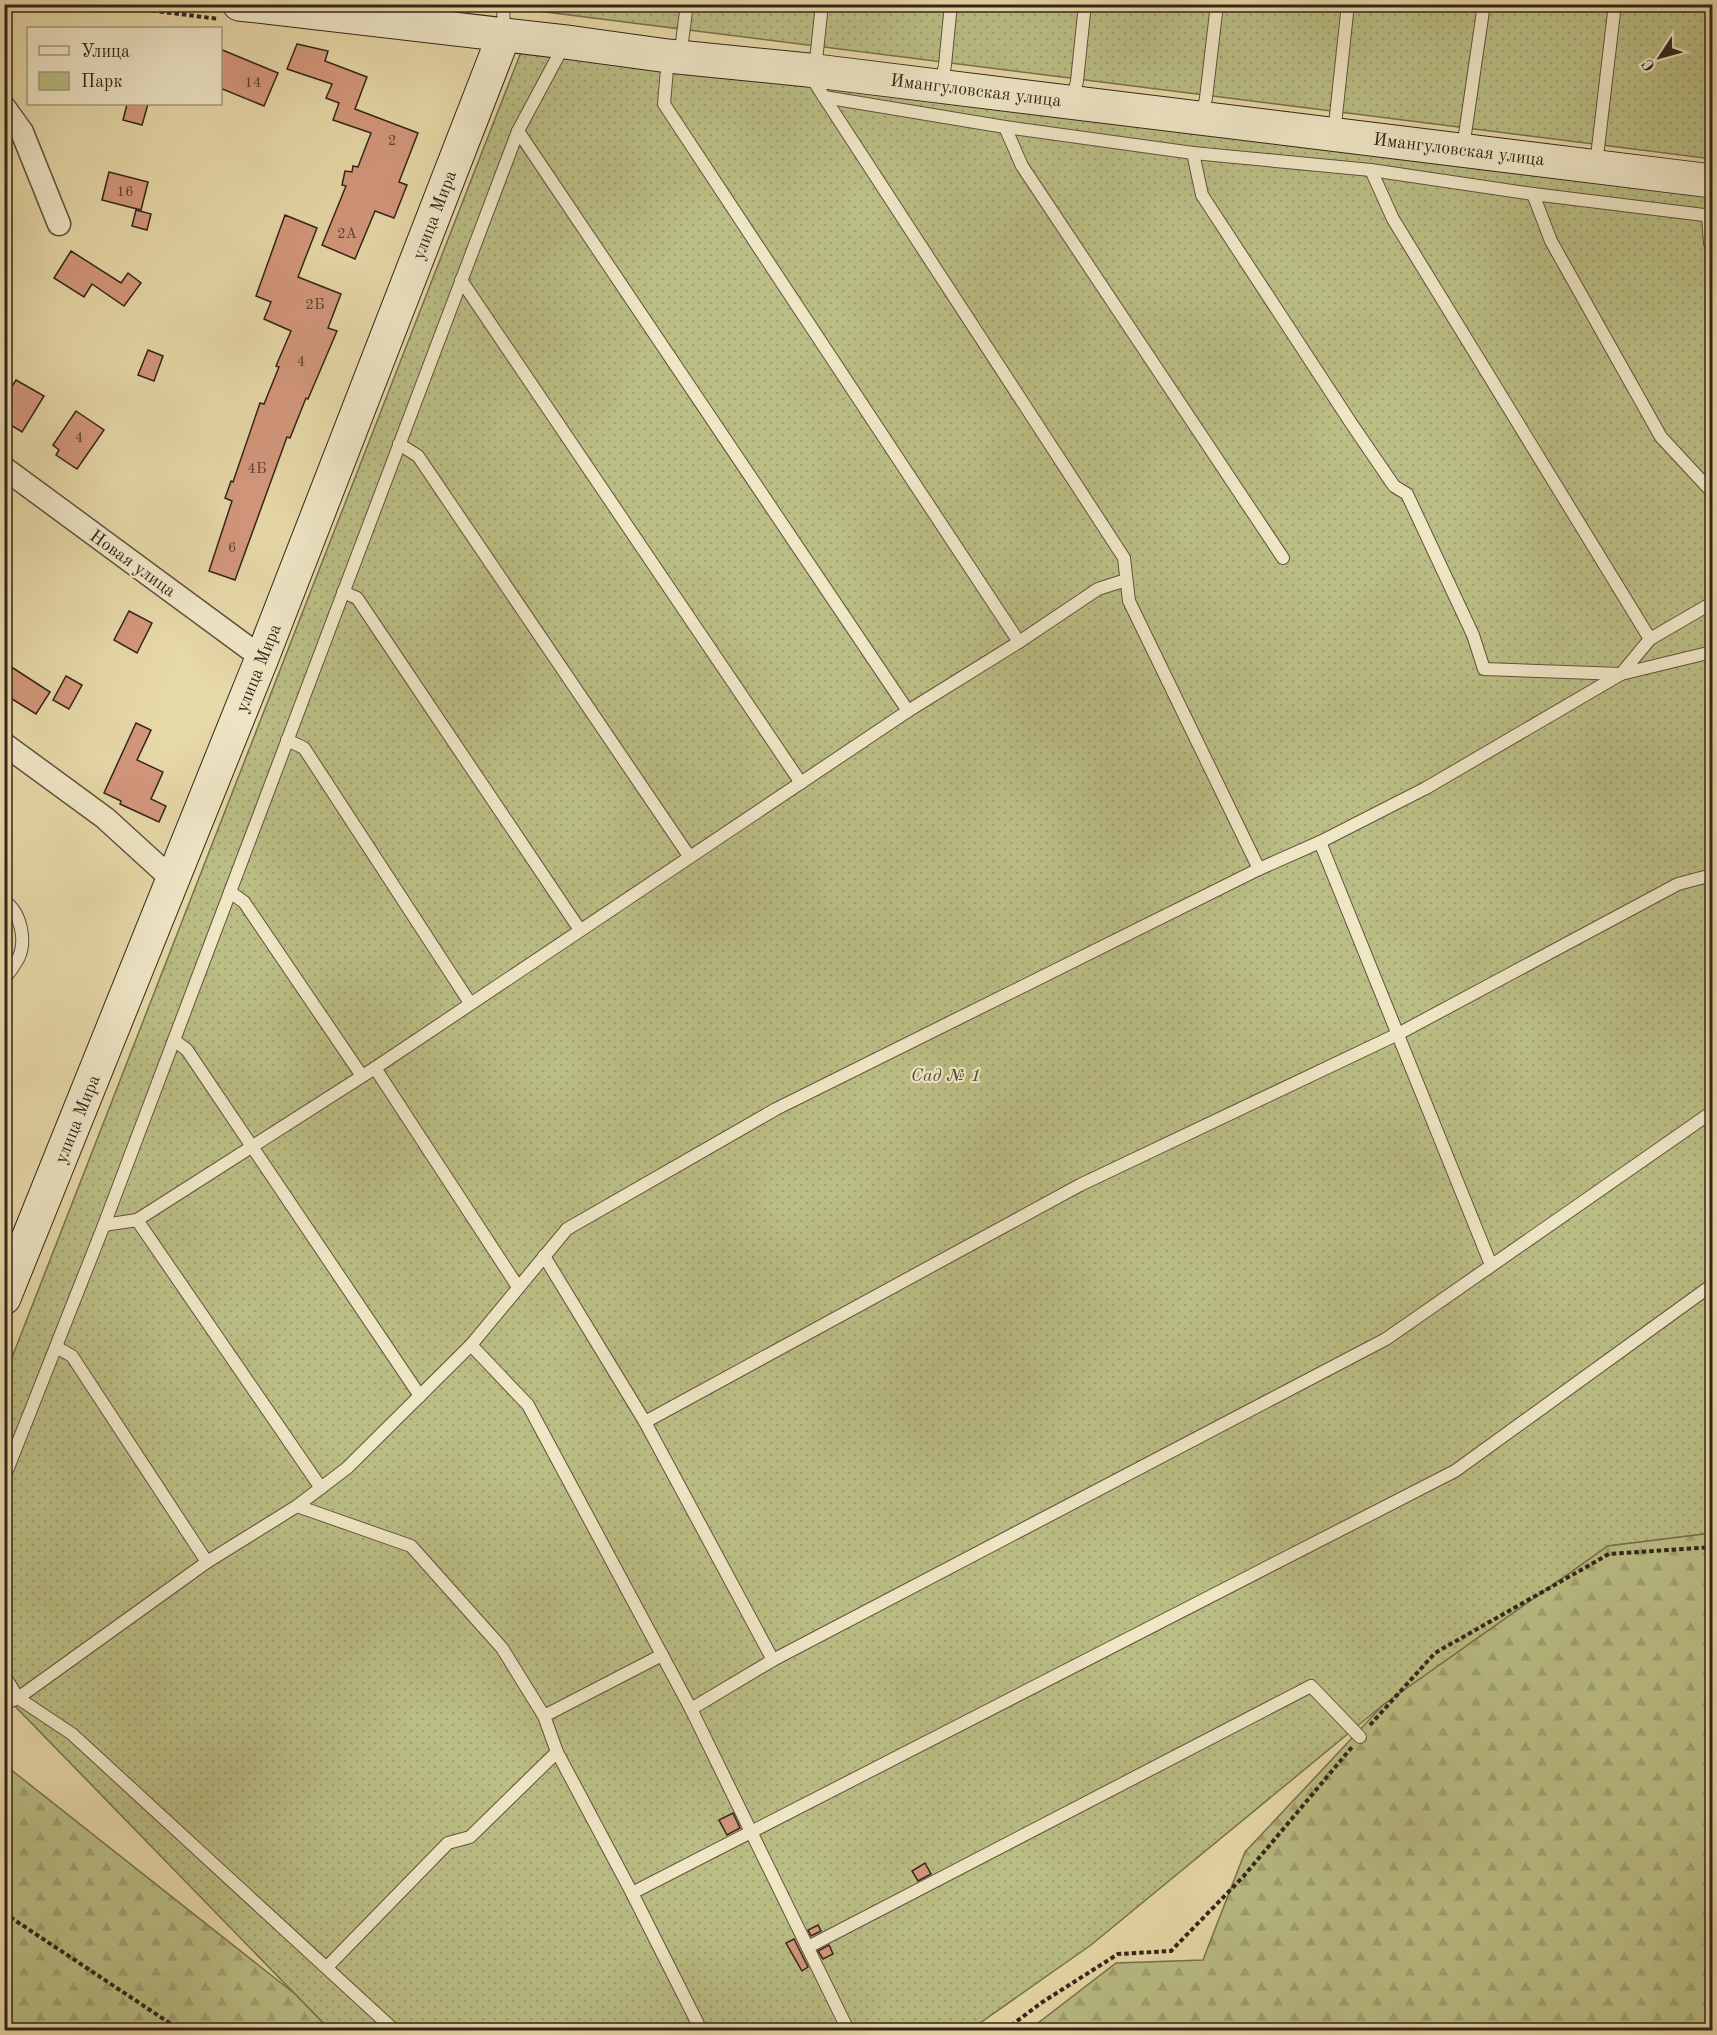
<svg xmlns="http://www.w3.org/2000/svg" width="1717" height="2035" font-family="'Old Standard TT',serif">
<defs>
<pattern id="green-dots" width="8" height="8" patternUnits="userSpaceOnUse" patternTransform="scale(1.5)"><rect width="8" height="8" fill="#babd84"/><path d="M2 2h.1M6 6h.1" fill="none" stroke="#a0a271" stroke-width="1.8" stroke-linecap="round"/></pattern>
<pattern id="forest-firs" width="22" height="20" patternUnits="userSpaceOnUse" patternTransform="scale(1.5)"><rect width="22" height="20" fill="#babd84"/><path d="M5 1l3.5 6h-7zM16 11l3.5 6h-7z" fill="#a0a271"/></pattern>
</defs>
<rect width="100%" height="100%" fill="#e7d8a7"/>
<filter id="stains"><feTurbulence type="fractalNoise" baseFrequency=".00333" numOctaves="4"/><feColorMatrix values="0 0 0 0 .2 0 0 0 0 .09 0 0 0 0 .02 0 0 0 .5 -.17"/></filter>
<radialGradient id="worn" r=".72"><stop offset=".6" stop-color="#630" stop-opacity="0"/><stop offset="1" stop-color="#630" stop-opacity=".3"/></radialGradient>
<g fill="url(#green-dots)" stroke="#767150" stroke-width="1.5">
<path d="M522,5H1712V159L522,9Z"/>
<path d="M523,47L1712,193V1533L1608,1546L1383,1705L1091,1945L970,2030H330L5,1696L4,1378Z"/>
</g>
<g fill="url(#forest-firs)" stroke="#767150" stroke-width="1.5">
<path d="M1712,1533V2030H1029L1116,1963L1203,1960L1245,1852L1383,1705L1608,1546Z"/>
<path d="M5,1765L295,1994L330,2030H5Z"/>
</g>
<g fill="#d3977b" stroke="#33251c" stroke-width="1.5">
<path d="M297,44L328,51L325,61L367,77L355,109L418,133L399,182L407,185L394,218L375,211L355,259L322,245L346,186L342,185L345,171L352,172L353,166L358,167L371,133L333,120L339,103L326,98L332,84L287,69Z"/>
<path d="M220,49L278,73L264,106L220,88Z"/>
<path d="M127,104H148L142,125L123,120Z"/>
<path d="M109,172L148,182L141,210L102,200Z"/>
<path d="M136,210L151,214L147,230L132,226Z"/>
<path d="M285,215L317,228L298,277L341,294L328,328L337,331L308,399L306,398L290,438L287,437L235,580L209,571L232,501L225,498L231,481L233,482L260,403L264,404L279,367L276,366L291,331L264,319L271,302L256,296Z"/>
<path d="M71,251L121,283L128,273L141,283L124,306L92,284L84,297L54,278Z"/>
<path d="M148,350L163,356L154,381L138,375Z"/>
<path d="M16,380L44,396L22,432L4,421V399Z"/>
<path d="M76,411L104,430L77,469L56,455L59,450L53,445Z"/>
<path d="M129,611L152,623L137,653L114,640Z"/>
<path d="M13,668L50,692L36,714L4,694V681Z"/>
<path d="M66,676L82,685L69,709L53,700Z"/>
<path d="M136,723L151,730L137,760L163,772L151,799L166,806L159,822L120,804L121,801L104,793Z"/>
<path d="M733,1813L740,1828L727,1835L719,1820Z"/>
<path d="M925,1863L931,1874L918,1881L912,1871Z"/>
<path d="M818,1925L821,1931L811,1936L808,1930Z"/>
<path d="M794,1939L808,1967L802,1971L786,1943Z"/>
<path d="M829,1945L833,1954L823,1959L818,1951Z"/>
</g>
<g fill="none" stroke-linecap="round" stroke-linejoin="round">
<defs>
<g id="lane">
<path d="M503,4L504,34"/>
<path d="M668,57L664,104L1019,642"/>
<path d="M680,57L687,4"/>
<path d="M815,70L822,4"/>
<path d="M810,75L824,97L1005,127L1193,153L1371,170L1533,194L1712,216"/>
<path d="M941,85L945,65L951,4"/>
<path d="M824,97L1124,558L1129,601L1259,869"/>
<path d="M1072,101L1077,81L1085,4"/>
<path d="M1202,116L1206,98L1217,4"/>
<path d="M1005,127L1022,166L1283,558"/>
<path d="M518,131L908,711"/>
<path d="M1334,134L1348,4"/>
<path d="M1463,148L1484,4"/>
<path d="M1193,153L1202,195L1351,423L1394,486L1407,494L1473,635L1484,669L1621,674L1650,639L1712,603"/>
<path d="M1596,165L1615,4"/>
<path d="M1371,170L1393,219L1650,639"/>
<path d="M1533,194L1551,241L1661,437L1712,492"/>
<path d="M1708,216L1710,243L1712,247"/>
<path d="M461,280L801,783"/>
<path d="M399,444L418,456L689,856"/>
<path d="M343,592L357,598L580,930"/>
<path d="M287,740L304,748L470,1003"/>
<path d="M1320,842L1491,1265"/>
<path d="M230,892L244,902L362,1076"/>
<path d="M4,901C21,912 27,941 18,959C14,966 9,973 4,979"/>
<path d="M174,1040L187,1050L420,1396"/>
<path d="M375,1068L518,1287"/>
<path d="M137,1220L321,1488"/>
<path d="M104,1225L137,1220L375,1068L908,711L1019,642L1098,589L1126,580"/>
<path d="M544,1256L645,1422L773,1660"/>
<path d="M471,1345L528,1405L691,1709L848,2030"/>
<path d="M56,1347L72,1356L207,1562"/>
<path d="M645,1422L1080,1185L1398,1034L1678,884L1712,875"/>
<path d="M4,1478L104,1225L518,131L564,45"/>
<path d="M297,1506L411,1546L502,1648L544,1716L557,1752L632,1893L701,2030"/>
<path d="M4,1675L18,1698L72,1734L394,2030"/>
<path d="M4,1704L18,1698L207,1562L297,1506L347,1468L471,1345L567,1229L776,1109L1259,869L1320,842L1426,788L1621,674L1712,652"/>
<path d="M691,1709L773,1660L1386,1339L1712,1112"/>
<path d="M544,1716L662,1655"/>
<path d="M632,1893L1455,1471L1712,1285"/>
<path d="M808,1947L1311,1686L1360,1737"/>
<path d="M327,1967L448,1843L470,1837L557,1752"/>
</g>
<g id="street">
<path d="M4,107L22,132L59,224"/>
<path d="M4,468L262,658"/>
<path d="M4,744L105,818L173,880"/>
</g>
<g id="secondary">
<path d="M239,4L566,42L668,56L808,70L1712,181"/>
<path d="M4,1298L262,658L504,35"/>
</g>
</defs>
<use href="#lane" stroke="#60523f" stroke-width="14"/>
<use href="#street" stroke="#60523f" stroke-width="25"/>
<use href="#secondary" stroke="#33251c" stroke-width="35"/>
<g stroke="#33251c" stroke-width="4" stroke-dasharray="4.5 3" stroke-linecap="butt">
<path d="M100,4L219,19"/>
<path d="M1370,1725L1435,1653L1609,1554L1712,1547"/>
<path d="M4,1913L174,2026L178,2030"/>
<path d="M1005,2030L1041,2003L1118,1954L1171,1951L1243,1877L1352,1747"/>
</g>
<use href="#lane" stroke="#efe6c6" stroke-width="12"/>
<use href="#street" stroke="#efe6c6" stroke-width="22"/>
<use href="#secondary" stroke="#efe6c6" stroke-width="33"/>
</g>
<g text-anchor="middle" stroke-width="4.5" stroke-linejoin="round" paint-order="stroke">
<g font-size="15" fill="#5b4234">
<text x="253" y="87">14</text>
<text x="392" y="145">2</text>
<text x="125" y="196">16</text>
<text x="347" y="238">2А</text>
<text x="315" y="309">2Б</text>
<text x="301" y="366">4</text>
<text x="79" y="442">4</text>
<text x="257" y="473">4Б</text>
<text x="232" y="552">6</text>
</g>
<g font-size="18" fill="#33251c" stroke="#efe6c6">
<text transform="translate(976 90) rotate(7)" y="6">Имангуловская улица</text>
<text transform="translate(1459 149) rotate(7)" y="6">Имангуловская улица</text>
<text transform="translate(434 215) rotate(-69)" y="6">улица Мира</text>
<text transform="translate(133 563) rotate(36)" y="6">Новая улица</text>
<text transform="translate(258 668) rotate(-68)" y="6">улица Мира</text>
<text transform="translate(77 1119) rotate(-68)" y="6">улица Мира</text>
</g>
<g font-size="18" font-style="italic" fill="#554b36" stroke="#efe6c6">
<text x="946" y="1081">Сад № 1</text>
</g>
</g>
<rect width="1717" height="2035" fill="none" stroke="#e7d8a7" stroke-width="24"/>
<rect x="6" y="6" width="1705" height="2023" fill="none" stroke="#33251c" stroke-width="3"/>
<rect x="12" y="12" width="1693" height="2011" fill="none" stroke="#33251c" stroke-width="1.5"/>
<rect x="27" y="27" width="195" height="78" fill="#efe6c6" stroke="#a49982" stroke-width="1.5"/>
<rect x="39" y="46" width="30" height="9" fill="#efe6c6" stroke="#a49982" stroke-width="1.5"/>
<text x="81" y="57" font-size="18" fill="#33251c">Улица</text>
<rect x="39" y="72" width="30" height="18" fill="#babd84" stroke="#a49982" stroke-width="1.5"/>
<text x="81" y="87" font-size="18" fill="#33251c">Парк</text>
<g transform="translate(1660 57) rotate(234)" stroke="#efe6c6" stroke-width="4.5" paint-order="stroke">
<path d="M0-4.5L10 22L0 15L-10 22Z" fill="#33251c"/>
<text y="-9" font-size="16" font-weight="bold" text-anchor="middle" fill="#33251c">С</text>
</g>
<rect width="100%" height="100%" filter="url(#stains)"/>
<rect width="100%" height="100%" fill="url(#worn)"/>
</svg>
